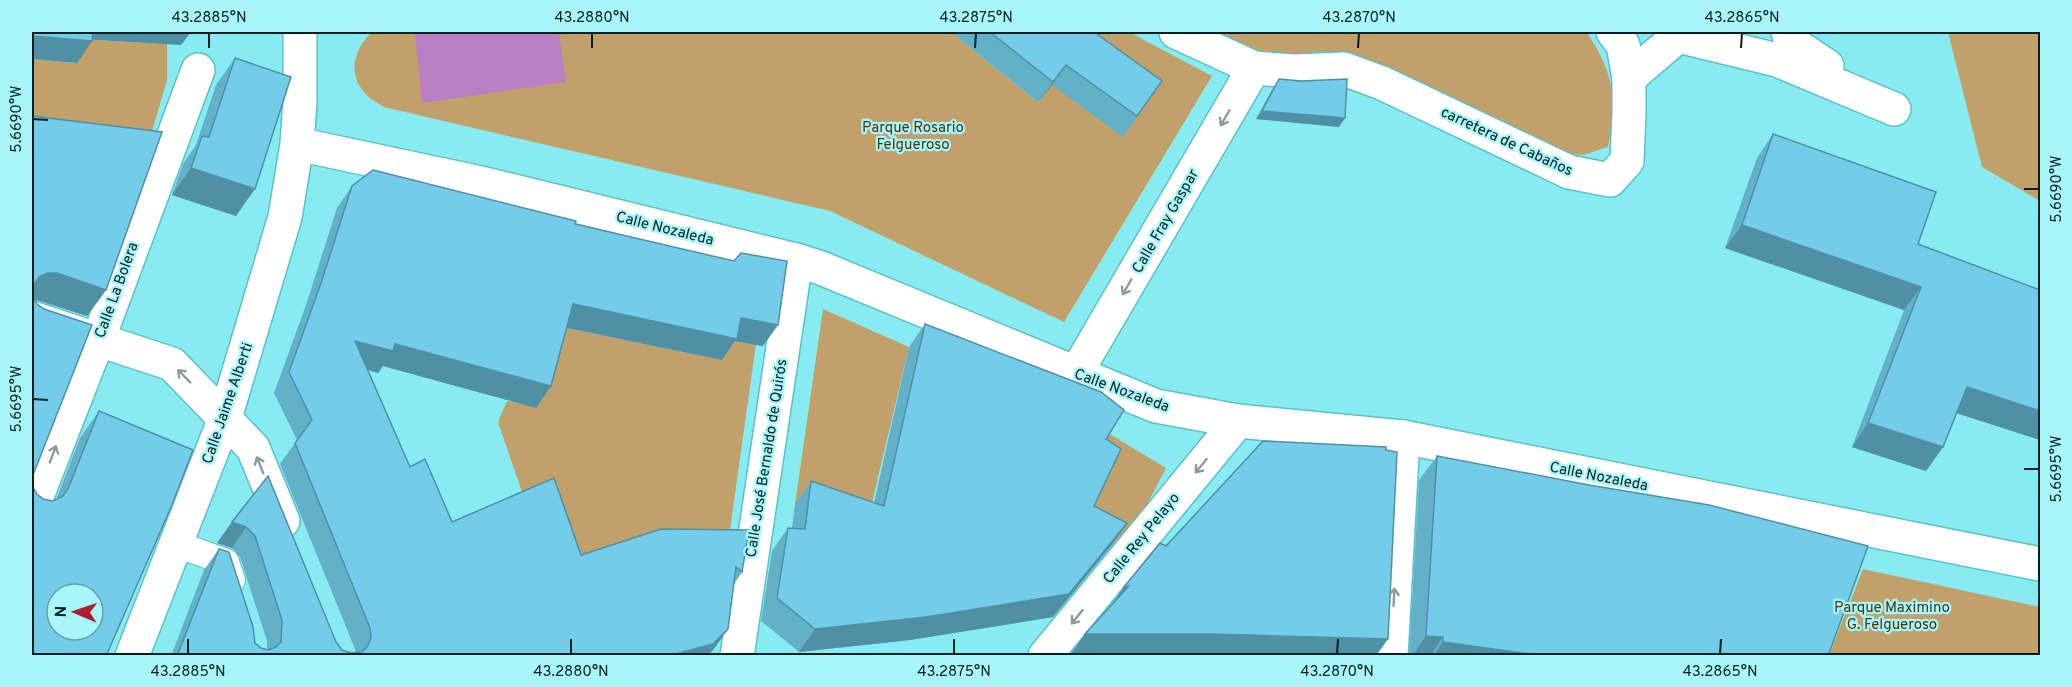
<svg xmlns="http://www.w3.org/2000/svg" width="2072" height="687" font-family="Overpass,sans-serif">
<rect width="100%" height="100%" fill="#87ecf2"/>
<g fill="#c1a169">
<path d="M373,32H951L1038,102L1094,32H1129L1212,76L1064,322L830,211L384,107C378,103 369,99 365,93C347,74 354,46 373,32Z"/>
<path d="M1206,32H1586C1599,48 1611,75 1613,96C1615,113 1611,131 1608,147L1583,155L1562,153L1253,54Z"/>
<path d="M1948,32H2040V201L1982,167Z"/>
<path d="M80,39L167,44V80L144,159L32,145V59L77,63Z"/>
<path d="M823,309L909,347L866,528L795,504Z"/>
<path d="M558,326L722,360L726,339L756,344L727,551L567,577L526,504L498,422L507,401L537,407Z"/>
<path d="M1108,433L1166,468L1122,552L1078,529L1090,462Z"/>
<path d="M1863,569L2040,607V655H1829Z"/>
</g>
<path fill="#ba80c6" d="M427,32H559L566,82L422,103L415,33Z"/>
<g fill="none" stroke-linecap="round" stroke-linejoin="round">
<defs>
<path id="lane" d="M176,544L226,562L232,580"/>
<g id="street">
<path d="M1176,32L1254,68L1294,71L1344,69L1382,83L1569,172L1610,180L1627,161L1629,113V78L1623,45L1613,32"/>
<path d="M1788,32L1791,42L1827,66"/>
<path d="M1629,78L1678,36L1777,60L1894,109"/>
<path d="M32,318L172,364L253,448L283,521"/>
<path d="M1076,373L1254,68"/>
<path d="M32,509L98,340L198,70"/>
<path d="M737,656L796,260"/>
<path d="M1045,656L1238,421"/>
<path d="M1391,656L1403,437"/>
</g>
<g id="secondary">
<path d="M297,144L481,183L796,260L821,268L1156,406L1238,421L1403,437L2040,564"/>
<path d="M132,656L225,418L285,217L297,144L300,102V32"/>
</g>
</defs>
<use href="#lane" stroke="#5ac1c7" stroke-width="28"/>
<use href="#street" stroke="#5ac1c7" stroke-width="36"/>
<use href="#secondary" stroke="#5ac1c7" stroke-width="36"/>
<use href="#lane" stroke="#fff" stroke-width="26"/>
<use href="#street" stroke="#fff" stroke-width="33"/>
<use href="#secondary" stroke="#fff" stroke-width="33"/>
</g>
<g fill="#63b0c9">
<path d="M951,32H1094L1162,81L1123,137L1052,85L1038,102Z"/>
<path d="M235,58L236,216L172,195L183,164L196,145L216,85Z"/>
<path d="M1279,79L1339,127L1256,119L1273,88Z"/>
<path d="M32,116L106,290L87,316L35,300L33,475L32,486L37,494L43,499L53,501L56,500L80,438L99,411L32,656Z"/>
<path d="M1773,134L1918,244L2040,290V440L1956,413L1943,447L1926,471L1852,447L1904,310L1725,248L1757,158Z"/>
<path d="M352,186L575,224L763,346L735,341L722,360L567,328L551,386L536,408L383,366L378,373L368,370L410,467L452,522L581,555L749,530L742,572L734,584L728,629L713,650L707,656H171L204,570L219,549L255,643L261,648L267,649V641L240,557L232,548L217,543L232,522L268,476L336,642L342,650L351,653H356L355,649L280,464L297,440L274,393L306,305L337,208Z"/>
<path d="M925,324L1106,439L1094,506L1127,523L1111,546L1053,617L910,640L799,652L761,621L772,551L788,528H792L795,504L811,481L874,503L909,347Z"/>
<path d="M1437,456L1828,656H1409L1419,480Z"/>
</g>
<g fill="#5090a4">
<path d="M85,32H191L181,45L80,39Z"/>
<path d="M32,36L92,41L77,63L32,59Z"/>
<path d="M1066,65L1052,85L1038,102L1053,82Z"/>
<path d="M1262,111L1345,118L1339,127L1256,119Z"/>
<path d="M191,168L255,189L236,216L172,195Z"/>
<path d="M1742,225L1921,287L1904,310L1725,248Z"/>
<path d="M47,273H57L106,290L87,316L38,300H32V287L39,277Z"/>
<path d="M573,304L741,318L778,325L763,346L735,341L722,360L558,326Z"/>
<path d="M355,341L395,344L551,386L536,408L383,366L378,373L340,362Z"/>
<path d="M1967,387L2040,411V440L1950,411Z"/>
<path d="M1868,423L1943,447L1926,471L1852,447Z"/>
<path d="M232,522L246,527L232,548L217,543Z"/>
<path d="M1127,523L1111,546L1053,617L910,640L799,652L815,629Z"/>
<path d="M1129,586L1109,608L1124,587Z"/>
<path d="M728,629L713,650L707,656H668Z"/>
<path d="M1085,634H1212L1388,639L1376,656L1070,655Z"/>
<path d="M1426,636L1443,637L1430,656H1412Z"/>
<path d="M1443,642L1545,656H1433Z"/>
</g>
<g fill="#73cdea" stroke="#5090a4" stroke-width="1.5" fill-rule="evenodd">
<path d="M32,32H93L92,41L32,36Z"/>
<path d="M990,32H1094L1162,81L1137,116L1066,65L1053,82Z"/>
<path d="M235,58L291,77L255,189L191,168L202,136L209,137Z"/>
<path d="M1279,79L1301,81L1347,79L1345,118L1262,111Z"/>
<path d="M32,116L162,132L106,290L57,273H47L39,277L33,286V296L37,304L44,309L92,325L33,475L32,486L37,494L43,499L53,501L63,496L68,489L99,411L193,450L172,505L106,656H32ZM57,594H93V630H57Z"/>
<path d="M1773,134L1936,192L1918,244L2040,290V411L1967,387L1943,447L1868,423L1921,287L1742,225Z"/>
<path d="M373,170L576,221L575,224L734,261L741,253L787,261L778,325L741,318L737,339L573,304L551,386L395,344L393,351L355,341L410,467L425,459L452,522L554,478L581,555L661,529L749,530L742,572L736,567L728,629L713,644L668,656H177L219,549L229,552L253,627L255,643L261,648L268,650L276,647L281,642L282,620L255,536L246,527L232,522L268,476L336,642L342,650L351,653L361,652L367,647L371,638L370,628L295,443L312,420L289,372L321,283L352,186Z"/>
<path d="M925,324L1101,392L1124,410L1106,439L1121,449L1094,506L1127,523L1069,594L926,617L815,629L777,598L788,528L805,529L811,481L884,506Z"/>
<path d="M1263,441L1386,447V450L1397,452L1388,639L1212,634H1085L1129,586L1124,587L1160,543L1166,546Z"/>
<path d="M1437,456L1589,485L1709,505L1868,546L1828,656H1545L1443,642V637L1426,636Z"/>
</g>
<defs><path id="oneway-shaft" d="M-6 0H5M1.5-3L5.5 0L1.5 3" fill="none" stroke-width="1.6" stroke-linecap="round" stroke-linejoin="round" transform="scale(1.5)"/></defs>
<g stroke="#8c9b9c">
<use href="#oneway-shaft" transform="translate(1225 118) rotate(120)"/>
<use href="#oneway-shaft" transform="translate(1127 287) rotate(120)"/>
<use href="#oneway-shaft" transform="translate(184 376) rotate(-134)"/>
<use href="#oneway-shaft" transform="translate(53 454) rotate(-69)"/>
<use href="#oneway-shaft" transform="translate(260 465) rotate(-112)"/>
<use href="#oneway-shaft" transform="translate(1201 466) rotate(129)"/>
<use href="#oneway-shaft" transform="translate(1394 597) rotate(-87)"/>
<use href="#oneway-shaft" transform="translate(1077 617) rotate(129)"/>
</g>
<path fill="none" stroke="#002022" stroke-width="2" d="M209,48V33M592,48V33M975,48L976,33M1358,48L1359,33M1741,48L1742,33M33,119L48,120M2024,189H2039M33,399L48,400M2024,469H2039M188,654V639M571,654V639M954,654V639M1337,654L1338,639M1720,654L1721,639"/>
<g text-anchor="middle" stroke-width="4.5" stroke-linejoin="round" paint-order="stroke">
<g font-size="15" fill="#4a3611" stroke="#a8f6fa">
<text x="913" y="132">Parque Rosario<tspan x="913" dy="17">Felgueroso</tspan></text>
<text x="1892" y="612">Parque Maximino<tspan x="1892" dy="17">G. Felgueroso</tspan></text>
</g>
<g font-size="15" fill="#002022" stroke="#a8f6fa">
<text transform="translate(1507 141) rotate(25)" y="5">carretera de Cabaños</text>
<text transform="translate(1165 221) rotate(-60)" y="5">Calle Fray Gaspar</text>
<text transform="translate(665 228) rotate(14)" y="5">Calle Nozaleda</text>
<text transform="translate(116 290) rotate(-70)" y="5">Calle La Bolera</text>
<text transform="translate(1122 390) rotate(20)" y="5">Calle Nozaleda</text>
<text transform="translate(227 403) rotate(-71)" y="5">Calle Jaime Alberti</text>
<text transform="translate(766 458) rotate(-81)" y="5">Calle José Bernaldo de Quirós</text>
<text transform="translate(1599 476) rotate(11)" y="5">Calle Nozaleda</text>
<text transform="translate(1141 538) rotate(-51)" y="5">Calle Rey Pelayo</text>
</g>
</g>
<rect width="2072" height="687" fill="none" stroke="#a8f6fa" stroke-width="66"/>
<g transform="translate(75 612) rotate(272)"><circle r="28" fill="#a8f6fa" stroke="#65a0a4" stroke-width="1.5"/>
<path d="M0-4.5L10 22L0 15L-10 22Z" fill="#af1b31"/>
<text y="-9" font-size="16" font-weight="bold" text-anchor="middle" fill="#002022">N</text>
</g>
<rect x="33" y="33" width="2006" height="621" fill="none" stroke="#002022" stroke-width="2"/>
<g font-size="15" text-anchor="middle" fill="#002022">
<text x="209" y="22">43.2885°N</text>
<text x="592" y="22">43.2880°N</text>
<text x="976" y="22">43.2875°N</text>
<text x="1359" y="22">43.2870°N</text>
<text x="1742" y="22">43.2865°N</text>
<text transform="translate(16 119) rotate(-90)" y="5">5.6690°W</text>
<text transform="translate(2056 189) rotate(-90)" y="5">5.6690°W</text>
<text transform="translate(16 399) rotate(-90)" y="5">5.6695°W</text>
<text transform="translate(2056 469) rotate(-90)" y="5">5.6695°W</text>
<text x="188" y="676">43.2885°N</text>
<text x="571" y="676">43.2880°N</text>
<text x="954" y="676">43.2875°N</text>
<text x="1337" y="676">43.2870°N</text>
<text x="1720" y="676">43.2865°N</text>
</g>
</svg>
